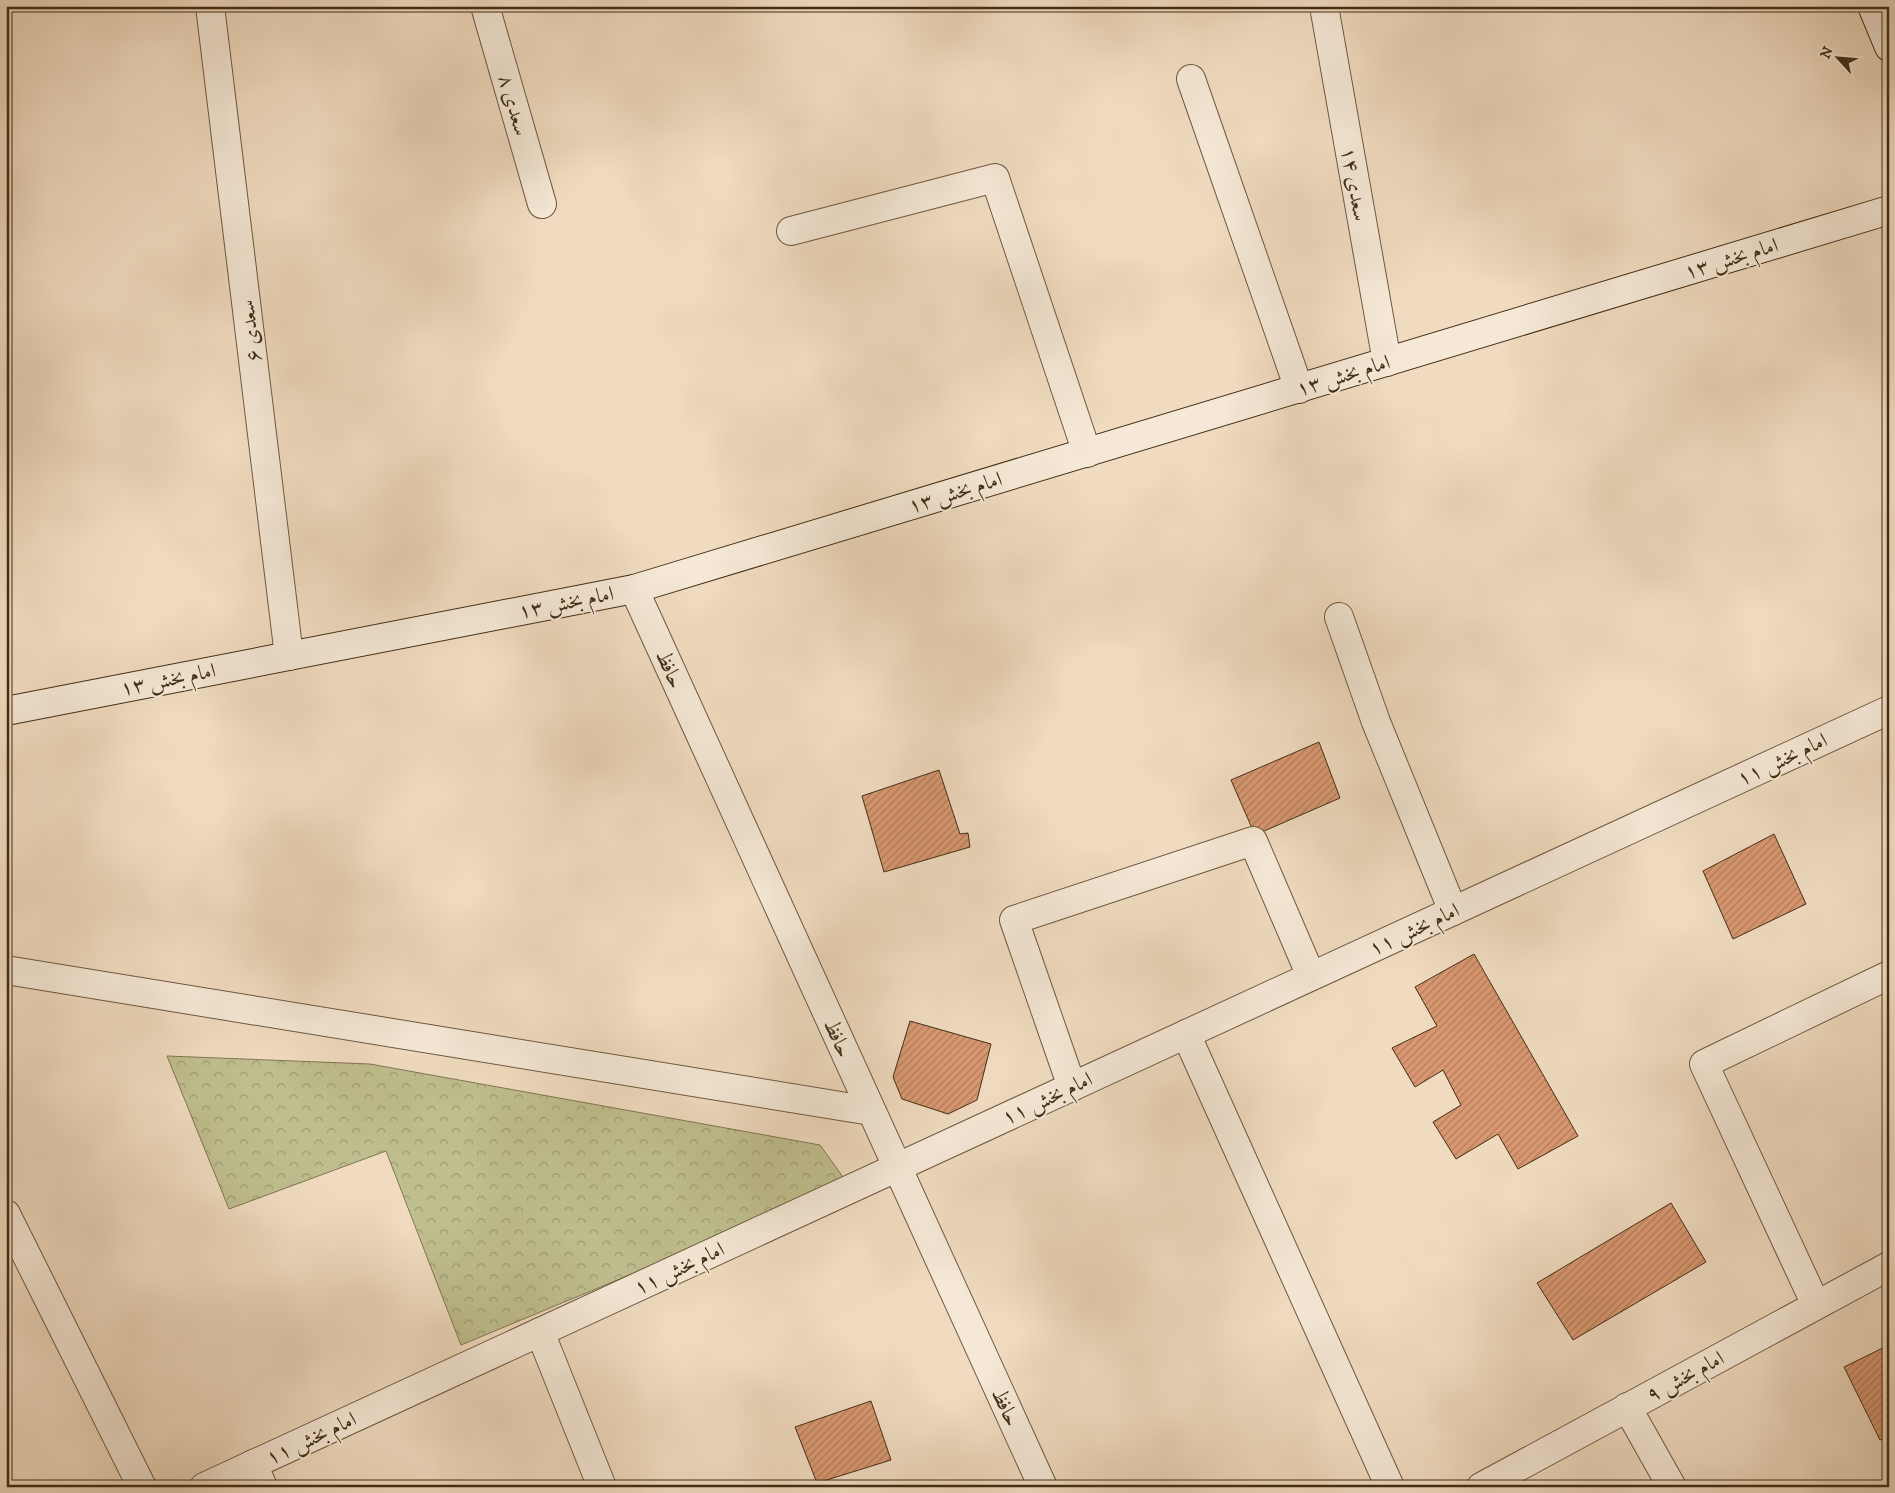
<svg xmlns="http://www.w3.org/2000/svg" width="1895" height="1493" font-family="'IM FELL DW Pica',Amiri,serif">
<defs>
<pattern id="park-crowns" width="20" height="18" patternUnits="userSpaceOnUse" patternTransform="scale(1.25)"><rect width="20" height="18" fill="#bfbe8e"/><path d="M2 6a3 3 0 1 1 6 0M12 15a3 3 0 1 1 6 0" fill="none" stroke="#9d9b73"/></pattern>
<pattern id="building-hatch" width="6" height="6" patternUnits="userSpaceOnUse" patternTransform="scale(1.25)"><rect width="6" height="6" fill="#d99871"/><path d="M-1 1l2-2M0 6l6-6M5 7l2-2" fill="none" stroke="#b27c5c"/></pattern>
</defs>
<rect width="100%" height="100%" fill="#f0dbc0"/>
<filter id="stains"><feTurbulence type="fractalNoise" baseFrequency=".004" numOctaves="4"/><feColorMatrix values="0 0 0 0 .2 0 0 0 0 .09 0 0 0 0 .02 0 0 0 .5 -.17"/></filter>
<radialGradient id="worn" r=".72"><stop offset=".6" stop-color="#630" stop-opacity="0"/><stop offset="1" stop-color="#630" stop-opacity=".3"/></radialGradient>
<path fill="url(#park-crowns)" stroke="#807651" d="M167,1056L370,1064L820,1145L848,1184L461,1345L386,1151L229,1209Z"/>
<g fill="url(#building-hatch)" stroke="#412e14">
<path d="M1319,742L1340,798L1255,835L1231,780Z"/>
<path d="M939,770L960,834L968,833L970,847L884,872L862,796Z"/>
<path d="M1774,834L1806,904L1733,939L1703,871Z"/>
<path d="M1474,954L1578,1136L1518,1169L1498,1134L1456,1159L1433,1122L1461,1105L1443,1070L1415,1087L1392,1048L1437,1026L1415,987Z"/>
<path d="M910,1021L991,1044L977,1100L948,1114L902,1099L893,1077Z"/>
<path d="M1671,1203L1706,1262L1573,1340L1537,1283Z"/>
<path d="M1889,1345V1437L1880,1440L1844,1367Z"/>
<path d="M871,1401L891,1460L817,1483L795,1427Z"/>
</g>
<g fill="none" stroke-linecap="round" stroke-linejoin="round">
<defs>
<g id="street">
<path d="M210,6L289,656"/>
<path d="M485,6L542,204"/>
<path d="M1324,6L1387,362"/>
<path d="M1191,79L1299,389"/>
<path d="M791,231L995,178L1087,453"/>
<path d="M634,589L1043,1487"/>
<path d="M1339,617L1376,722L1453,911"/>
<path d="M6,970L871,1111"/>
<path d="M1186,1034L1390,1487"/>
<path d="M1072,1087L1014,920L1253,841L1311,976"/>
<path d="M6,1214L142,1487"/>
<path d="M1816,1305L1704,1064L1889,975"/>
<path d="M540,1332L602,1487"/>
<path d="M1627,1407L1672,1487"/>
<path d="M253,1464L263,1487"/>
<path d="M204,1487L1889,710"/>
<path d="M1481,1487L1889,1266"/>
</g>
<g id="secondary">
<path d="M1872,6L1889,47"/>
<path d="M6,711L634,589L1889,210"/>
</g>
</defs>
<use href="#street" stroke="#6d593f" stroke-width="30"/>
<use href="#secondary" stroke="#412e14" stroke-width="30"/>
<use href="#street" stroke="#f5e8d6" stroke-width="28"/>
<use href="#secondary" stroke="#f5e8d6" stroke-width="28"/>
</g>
<g text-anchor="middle" stroke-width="4" stroke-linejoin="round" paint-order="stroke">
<g font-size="21" fill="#412e14" stroke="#f5e8d6">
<text transform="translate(514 105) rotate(74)" y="7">سعدی ۸</text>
<text transform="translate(1355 184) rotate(80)" y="7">سعدی ۱۴</text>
<text transform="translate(1731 258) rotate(-17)" y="7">امام بخش ۱۳</text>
<text transform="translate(250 331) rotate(-97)" y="7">سعدی ۶</text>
<text transform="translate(1343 375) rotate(-17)" y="7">امام بخش ۱۳</text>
<text transform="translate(955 492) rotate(-17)" y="7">امام بخش ۱۳</text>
<text transform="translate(566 602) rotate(-11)" y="7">امام بخش ۱۳</text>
<text transform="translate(670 669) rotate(66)" y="7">حافظ</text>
<text transform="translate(168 679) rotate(-11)" y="7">امام بخش ۱۳</text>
<text transform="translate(1782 759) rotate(-25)" y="7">امام بخش ۱۱</text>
<text transform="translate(1414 929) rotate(-25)" y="7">امام بخش ۱۱</text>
<text transform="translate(838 1038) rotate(66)" y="7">حافظ</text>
<text transform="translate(1047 1098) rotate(-25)" y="7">امام بخش ۱۱</text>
<text transform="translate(679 1268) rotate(-25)" y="7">امام بخش ۱۱</text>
<text transform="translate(1685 1376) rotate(-28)" y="7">امام بخش ۹</text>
<text transform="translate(1006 1407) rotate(65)" y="7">حافظ</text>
<text transform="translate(311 1438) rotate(-25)" y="7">امام بخش ۱۱</text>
</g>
</g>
<rect width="1895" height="1493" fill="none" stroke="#f0dbc0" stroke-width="25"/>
<rect x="8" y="8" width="1880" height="1478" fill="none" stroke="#412e14" stroke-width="2.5"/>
<rect x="12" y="12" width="1870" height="1468" fill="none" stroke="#412e14"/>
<g transform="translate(1838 58) rotate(296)" stroke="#f5e8d6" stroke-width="4" paint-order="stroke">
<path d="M0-4L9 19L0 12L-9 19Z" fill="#412e14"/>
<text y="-8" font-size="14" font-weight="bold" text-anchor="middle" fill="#412e14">N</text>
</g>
<rect width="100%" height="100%" filter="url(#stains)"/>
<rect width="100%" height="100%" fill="url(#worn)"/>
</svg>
